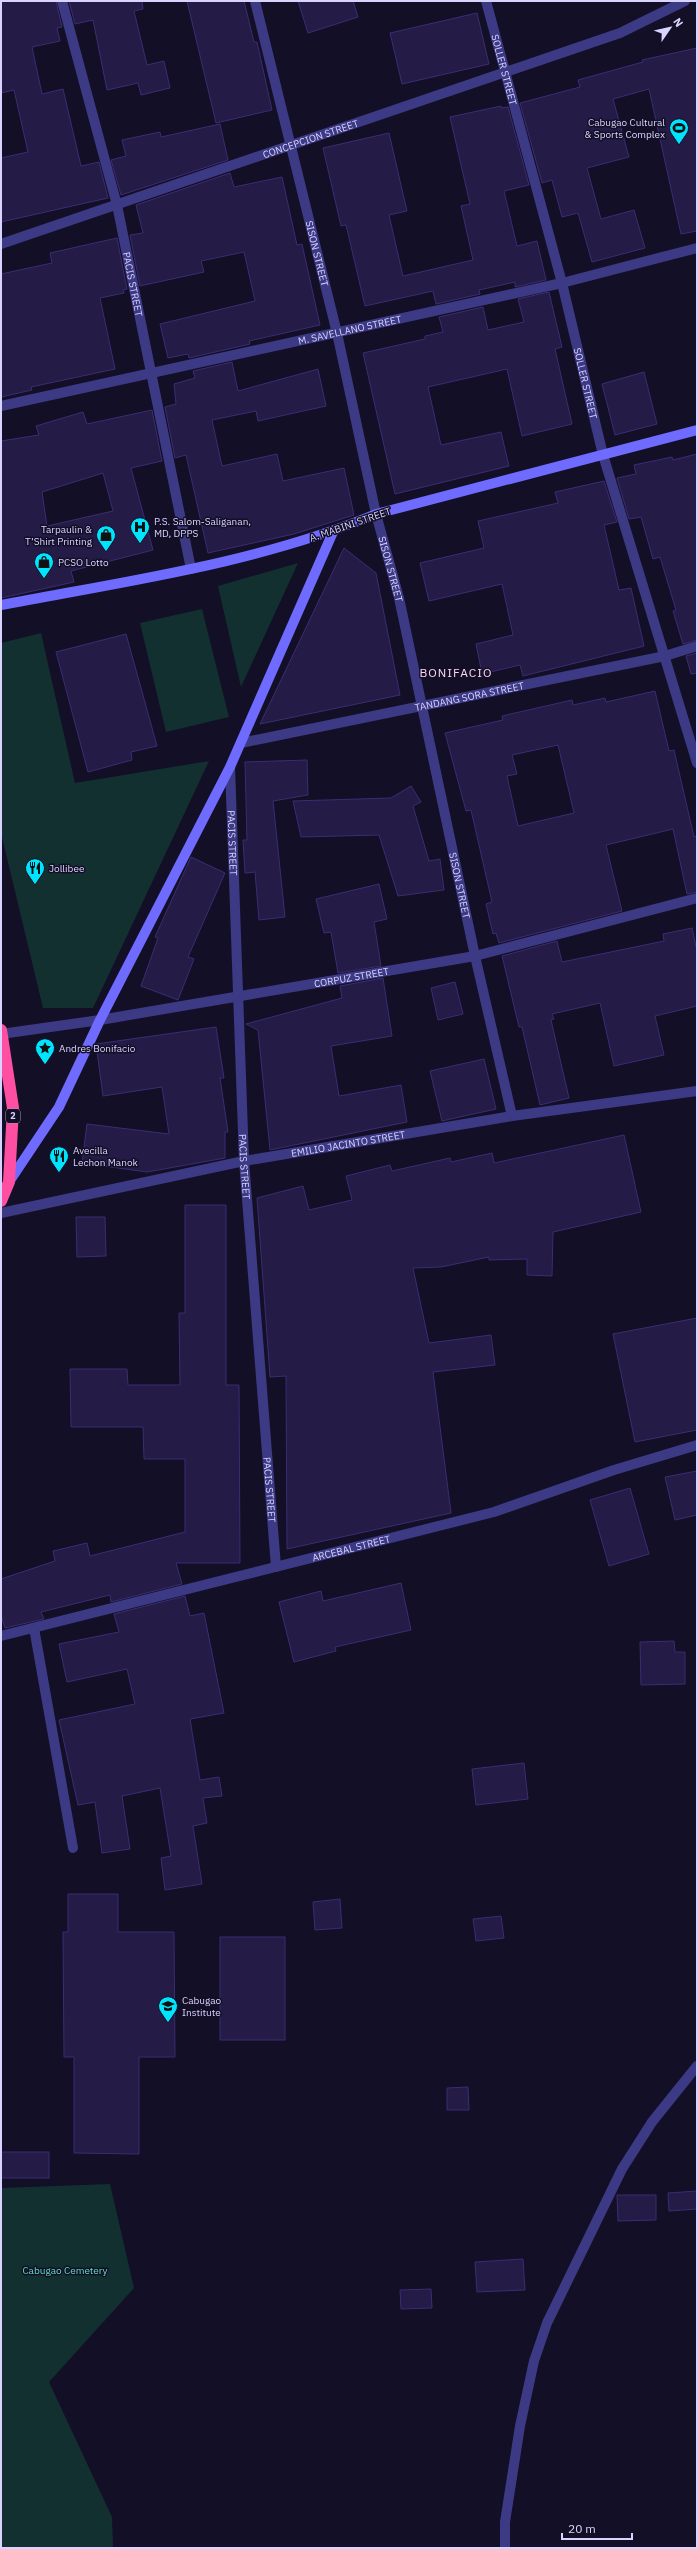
<svg xmlns="http://www.w3.org/2000/svg" width="698" height="2549" font-family="'IBM Plex Sans',sans-serif">
<rect width="100%" height="100%" fill="#130f26"/>
<g fill="#12302f">
<path d="M298,563L241,687L218,586Z"/>
<path d="M202,609L229,717L166,732L140,623Z"/>
<path d="M41,633L75,783L209,761L93,1008H43L1,833V643Z"/>
<path d="M110,2184L134,2288L49,2382L112,2517L113,2548H1V2188Z"/>
</g>
<g fill="#241b47" stroke="#3b2d73" fill-rule="evenodd">
<path d="M1,1H56L62,27L57,28L60,41L32,47L42,94L63,89L81,166L99,162L108,198L1,222V158L28,152L14,90L1,93Z"/>
<path d="M69,1H142L143,9L134,11L147,65L164,61L170,88L141,95L138,83L107,90L93,20L75,24Z"/>
<path d="M187,1H244L254,42H257L272,110L216,123Z"/>
<path d="M298,1H353L358,17L308,33Z"/>
<path d="M477,13L489,64L402,84L390,33Z"/>
<path d="M697,48V231L681,234L649,89L613,99L629,157L587,168L601,219L634,210L645,248L592,262L578,213L562,217L552,180L542,183L520,103L580,87L578,80L643,62L642,60Z"/>
<path d="M501,106V108L508,107L529,185L504,191L517,246L537,241L546,280L515,287V282L479,290L480,294L436,304L433,291L365,306L346,225L341,226L323,148L389,133L407,211L389,215L403,276L473,260L461,206L470,204L450,117Z"/>
<path d="M220,124L228,160L121,195L111,160L126,156L122,140L160,132L161,137Z"/>
<path d="M230,173L234,187L282,177L297,245L302,244L320,325L249,341L250,344L189,358L188,354L168,358L160,324L255,301L244,252L201,261L204,272L140,286L130,235L143,233L136,205Z"/>
<path d="M117,238L127,289L123,290L124,293L100,298L115,369L31,387L32,390L1,397V274L52,263L50,253Z"/>
<path d="M549,292L562,347L555,349L572,424L522,436L507,369L428,387L441,445L501,432L509,466L395,494L363,353L425,339V336L443,332L439,317L483,307L488,330L524,322L518,299Z"/>
<path d="M232,362L238,391L318,369L326,406L258,421L256,411L212,420L222,466L277,454L283,481L344,468L354,515L294,534L208,553L186,455L175,458L165,407L176,404L174,384L195,378L193,371Z"/>
<path d="M644,372L657,424L615,435L602,384Z"/>
<path d="M152,410L162,461L131,468L153,550L71,571L74,582L1,598V441L39,435L36,426L83,412L87,424ZM103,473L113,511L47,526L42,492Z"/>
<path d="M697,454V640L683,644L673,611L676,610L660,557L653,559L641,517L629,519L617,478L636,474L634,465L672,457L673,460Z"/>
<path d="M604,481L617,522L604,525L619,590L631,588L644,646L523,676L520,665L482,674L476,644L513,635L502,584L429,601L420,563L484,548L478,521L558,503L555,492Z"/>
<path d="M344,548L376,573L400,695L260,724Z"/>
<path d="M126,634L157,746L131,752L132,760L88,772L56,652Z"/>
<path d="M697,653V673L691,674L686,656Z"/>
<path d="M655,691L669,751L674,750L694,837L697,836V892L687,894L673,829L606,845L622,911L499,943L496,933L493,934L486,904L492,902L471,810L466,811L445,733L503,720L502,716L572,700L573,705L605,698L606,702ZM558,745L574,813L518,826L507,776L517,774L512,755Z"/>
<path d="M307,760L308,795L273,801L285,917L259,920L255,872L245,873L243,840H247L245,762Z"/>
<path d="M411,786L421,802L413,806L429,861L440,859L444,890L398,896L379,835L301,837L293,801L391,798Z"/>
<path d="M191,857L225,873L188,957L194,959L178,1000L141,986L158,938L155,937Z"/>
<path d="M379,884L387,919L374,922L381,966L338,973L331,932L324,933L316,899Z"/>
<path d="M692,928L697,951V1006L655,1016L664,1055L614,1066L600,1003L552,1014L554,1019L551,1020L569,1098L540,1105L522,1027H519L502,956L557,941L562,962L664,941L663,934Z"/>
<path d="M383,978L392,1036L331,1046L339,1096L401,1085L407,1122L270,1150L258,1030L246,1024L342,998L340,986Z"/>
<path d="M455,982L463,1014L438,1020L431,988Z"/>
<path d="M216,1027L224,1078H220L228,1132H225V1158L147,1172L82,1163L87,1124L169,1134L162,1087L103,1096L96,1044Z"/>
<path d="M484,1059L496,1109L442,1121L430,1071Z"/>
<path d="M624,1135L641,1212L553,1232L552,1276L527,1275V1259L489,1260V1257L441,1267L413,1268L429,1343L491,1335L495,1365L433,1372L451,1513L287,1549L286,1376L270,1377L257,1198L303,1186L309,1210L352,1200L346,1176L390,1165L392,1171L450,1158L451,1162L492,1153L494,1163Z"/>
<path d="M185,1205H226V1385H239L240,1563H176L182,1584L111,1602L110,1595L41,1612L44,1619L5,1628L1,1615V1579L55,1561L53,1551L87,1543L90,1556L185,1532V1459H144L143,1427H71L70,1369H127L128,1385H180L179,1313H185Z"/>
<path d="M76,1217H105L106,1256L77,1257Z"/>
<path d="M697,1318V1430L635,1442L613,1334Z"/>
<path d="M697,1471V1515L675,1520L665,1477Z"/>
<path d="M630,1488L649,1554L609,1566L590,1500Z"/>
<path d="M401,1583L411,1630L335,1647L336,1651L294,1662L279,1602L321,1591L323,1601Z"/>
<path d="M185,1596L190,1616L204,1613L224,1713L190,1719L200,1780L219,1777L222,1796L203,1798L207,1823L193,1826L202,1884L165,1890L161,1858L171,1856L160,1788L122,1796L130,1849L102,1853L95,1802L78,1805L59,1720L135,1704L127,1669L67,1682L59,1644L119,1632L114,1614Z"/>
<path d="M674,1641L675,1652H685V1684L641,1685L640,1642Z"/>
<path d="M524,1763L528,1799L476,1805L472,1769Z"/>
<path d="M68,1894H118V1932H174L175,2057H139V2154L74,2153V2057H64L63,1932H68Z"/>
<path d="M340,1899L342,1928L315,1930L313,1902Z"/>
<path d="M501,1916L504,1938L476,1941L473,1919Z"/>
<rect x="220" y="1937" width="65" height="103"/>
<path d="M468,2087L469,2110H447V2088Z"/>
<rect x="1" y="2152" width="48" height="26"/>
<path d="M697,2191V2209L669,2211L668,2193Z"/>
<path d="M617,2195H656V2220L618,2221Z"/>
<path d="M523,2259L525,2290L477,2292L475,2262Z"/>
<path d="M431,2289L432,2308L401,2309L400,2290Z"/>
</g>
<g fill="none" stroke-linecap="round" stroke-linejoin="round">
<g stroke="#3d3a85" stroke-width="10">
<path id="s1" d="M62,1L117,205L191,569"/>
<path id="s2" d="M255,1L337,333L376,514L399,598L475,956L512,1116"/>
<path id="s3" d="M486,1L562,283L603,455L697,763"/>
<path id="s4" d="M1,244L620,33L685,1"/>
<path id="s5" d="M1,406L562,283L697,248"/>
<path id="s6" d="M241,743L665,656L697,646"/>
<path id="s7" d="M230,767L244,1161L276,1567"/>
<path id="s8" d="M1,1034L100,1020L475,956L697,898"/>
<path id="s9" d="M1,1213L244,1161L512,1116L697,1091"/>
<path d="M34,1628L73,1848"/>
<path id="s10" d="M1,1636L494,1512L614,1470L697,1445"/>
<path d="M505,2548V2522L520,2426L534,2361L547,2323L622,2169L652,2122L697,2066"/>
</g>
<g stroke="#6f6bff" stroke-width="10">
<path d="M1,605C127,581 258,563 376,514L697,430"/>
<path d="M9,1182L59,1107L100,1020L230,767L333,532"/>
</g>
<path stroke="#ff4fa3" stroke-width="12" d="M1,1030L13,1108L9,1182L1,1201"/>
</g>
<defs>
<symbol id="stadium-pin" viewBox="-11 -11 22 30"><path d="M0 17L-7.5 6A9.5 9.5 0 1 1 7.5 6Z" fill="#00e5ff" stroke="#130f26"/><path d="M0-5a6.5 5 0 1 0 0 10a6.5 5 0 1 0 0-10ZM-3.5-1.8h7v3.6h-7Z" fill="#111"/></symbol>
<symbol id="hospital-pin" viewBox="-11 -11 22 30"><path d="M0 17L-7.5 6A9.5 9.5 0 1 1 7.5 6Z" fill="#00e5ff" stroke="#130f26"/><path d="M-5-5h3v3.5h4V-5h3V5h-3V1.5h-4V5h-3Z" fill="#111"/></symbol>
<symbol id="shop-pin" viewBox="-11 -11 22 30"><path d="M0 17L-7.5 6A9.5 9.5 0 1 1 7.5 6Z" fill="#00e5ff" stroke="#130f26"/><path d="M-5-2.5h2.3a2.7 3.5 0 0 1 5.4 0H5L5.5 6h-11ZM-1.5-2.5h3a1.5 2.3 0 0 0-3 0Z" fill="#111"/></symbol>
<symbol id="restaurant-pin" viewBox="-11 -11 22 30"><path d="M0 17L-7.5 6A9.5 9.5 0 1 1 7.5 6Z" fill="#00e5ff" stroke="#130f26"/><path d="M-5-6h1v4h1v-4h1v4h1v-4h1v5L-1.5 .5V6h-2V.5L-5-1ZM5-6V6H3V1.5H1.5Q1.5-4 5-6Z" fill="#111"/></symbol>
<symbol id="sight-pin" viewBox="-11 -11 22 30"><path d="M0 17L-7.5 6A9.5 9.5 0 1 1 7.5 6Z" fill="#00e5ff" stroke="#130f26"/><path d="M0-6L1.8-2.2L6-1.7L2.9 1.2L3.7 5.4L0 3.3L-3.7 5.4L-2.9 1.2L-6-1.7L-1.8-2.2Z" fill="#111"/></symbol>
<symbol id="school-pin" viewBox="-11 -11 22 30"><path d="M0 17L-7.5 6A9.5 9.5 0 1 1 7.5 6Z" fill="#00e5ff" stroke="#130f26"/><path d="M0-5L7-2L0 1L-7-2ZM-4 1L0 2.5L4 1V4Q0 6-4 4Z" fill="#111"/></symbol>
</defs>
<g fill-rule="evenodd">
<use href="#stadium-pin" x="668" y="117" width="22" height="30"/>
<use href="#hospital-pin" x="129" y="516" width="22" height="30"/>
<use href="#shop-pin" x="95" y="524" width="22" height="30"/>
<use href="#shop-pin" x="33" y="551" width="22" height="30"/>
<use href="#restaurant-pin" x="24" y="857" width="22" height="30"/>
<use href="#sight-pin" x="34" y="1037" width="22" height="30"/>
<use href="#restaurant-pin" x="48" y="1145" width="22" height="30"/>
<use href="#school-pin" x="157" y="1995" width="22" height="30"/>
</g>
<g text-anchor="middle" stroke-width="3" stroke-linejoin="round" paint-order="stroke">
<rect fill="#130f26" stroke="#9e99be" stroke-width="1" x="6" y="1109" width="14" height="14" rx="3"/>
<g font-size="9" font-weight="bold" fill="#d9d4ff">
<text x="13" y="1119">2</text>
</g>
<g font-size="10" fill="#d9d4ff" stroke="#130f26">
<text dy="4" stroke="none"><textPath href="#s3" startOffset="71">SOLLER STREET</textPath></text>
<text dy="4" stroke="none"><textPath href="#s4" startOffset="327">CONCEPCION STREET</textPath></text>
<text dy="4" stroke="none"><textPath href="#s2" startOffset="260">SISON STREET</textPath></text>
<text dy="4" stroke="none"><textPath href="#s1" startOffset="292">PACIS STREET</textPath></text>
<text dy="4" stroke="none"><textPath href="#s5" startOffset="357">M. SAVELLANO STREET</textPath></text>
<text dy="4" stroke="none"><textPath href="#s3" startOffset="395">SOLLER STREET</textPath></text>
<text transform="translate(350 524) rotate(-19)" y="4">A. MABINI STREET</text>
<text dy="4" stroke="none"><textPath href="#s2" startOffset="584">SISON STREET</textPath></text>
<text dy="4" stroke="none"><textPath href="#s6" startOffset="233">TANDANG SORA STREET</textPath></text>
<text dy="4" stroke="none"><textPath href="#s7" startOffset="76">PACIS STREET</textPath></text>
<text dy="4" stroke="none"><textPath href="#s2" startOffset="908">SISON STREET</textPath></text>
<text dy="4" stroke="none"><textPath href="#s8" startOffset="355">CORPUZ STREET</textPath></text>
<text dy="4" stroke="none"><textPath href="#s9" startOffset="354">EMILIO JACINTO STREET</textPath></text>
<text dy="4" stroke="none"><textPath href="#s7" startOffset="400">PACIS STREET</textPath></text>
<text dy="4" stroke="none"><textPath href="#s7" startOffset="724">PACIS STREET</textPath></text>
<text dy="4" stroke="none"><textPath href="#s10" startOffset="361">ARCEBAL STREET</textPath></text>
</g>
<g font-size="10" fill="#d9d4ff" stroke="#130f26" text-anchor="start">
<text x="665" y="126" text-anchor="end">Cabugao Cultural<tspan x="665" dy="12">&amp; Sports Complex</tspan></text>
<text x="154" y="525">P.S. Salom-Saliganan,<tspan x="154" dy="12">MD, DPPS</tspan></text>
<text x="92" y="533" text-anchor="end">Tarpaulin &amp;<tspan x="92" dy="12">T’Shirt Printing</tspan></text>
<text x="58" y="566">PCSO Lotto</text>
<text x="49" y="872">Jollibee</text>
<text x="59" y="1052">Andres Bonifacio</text>
<text x="73" y="1154">Avecilla<tspan x="73" dy="12">Lechon Manok</tspan></text>
<text x="182" y="2004">Cabugao<tspan x="182" dy="12">Institute</tspan></text>
</g>
<g font-size="10" fill="#5fe0c0" stroke="#130f26">
<text x="65" y="2274">Cabugao Cemetery</text>
</g>
<g font-size="12" letter-spacing="1" fill="#ffd6f0" stroke="#130f26">
<text x="456" y="677">BONIFACIO</text>
</g>
</g>
<rect width="698" height="2549" fill="none" stroke="#d9d4ff" stroke-width="4"/>
<g transform="translate(670 28) rotate(56)" stroke="#130f26" stroke-width="3" paint-order="stroke">
<path d="M0-3L7 15L0 10L-7 15Z" fill="#d9d4ff"/>
<text y="-6" font-size="11" font-weight="bold" text-anchor="middle" fill="#d9d4ff">N</text>
</g>
<path d="M562 2533v6h70v-6" fill="none" stroke="#d9d4ff" stroke-width="2"/>
<text x="568" y="2533" font-size="12" fill="#d9d4ff" stroke="#130f26" stroke-width="3" paint-order="stroke">20 m</text>
</svg>
